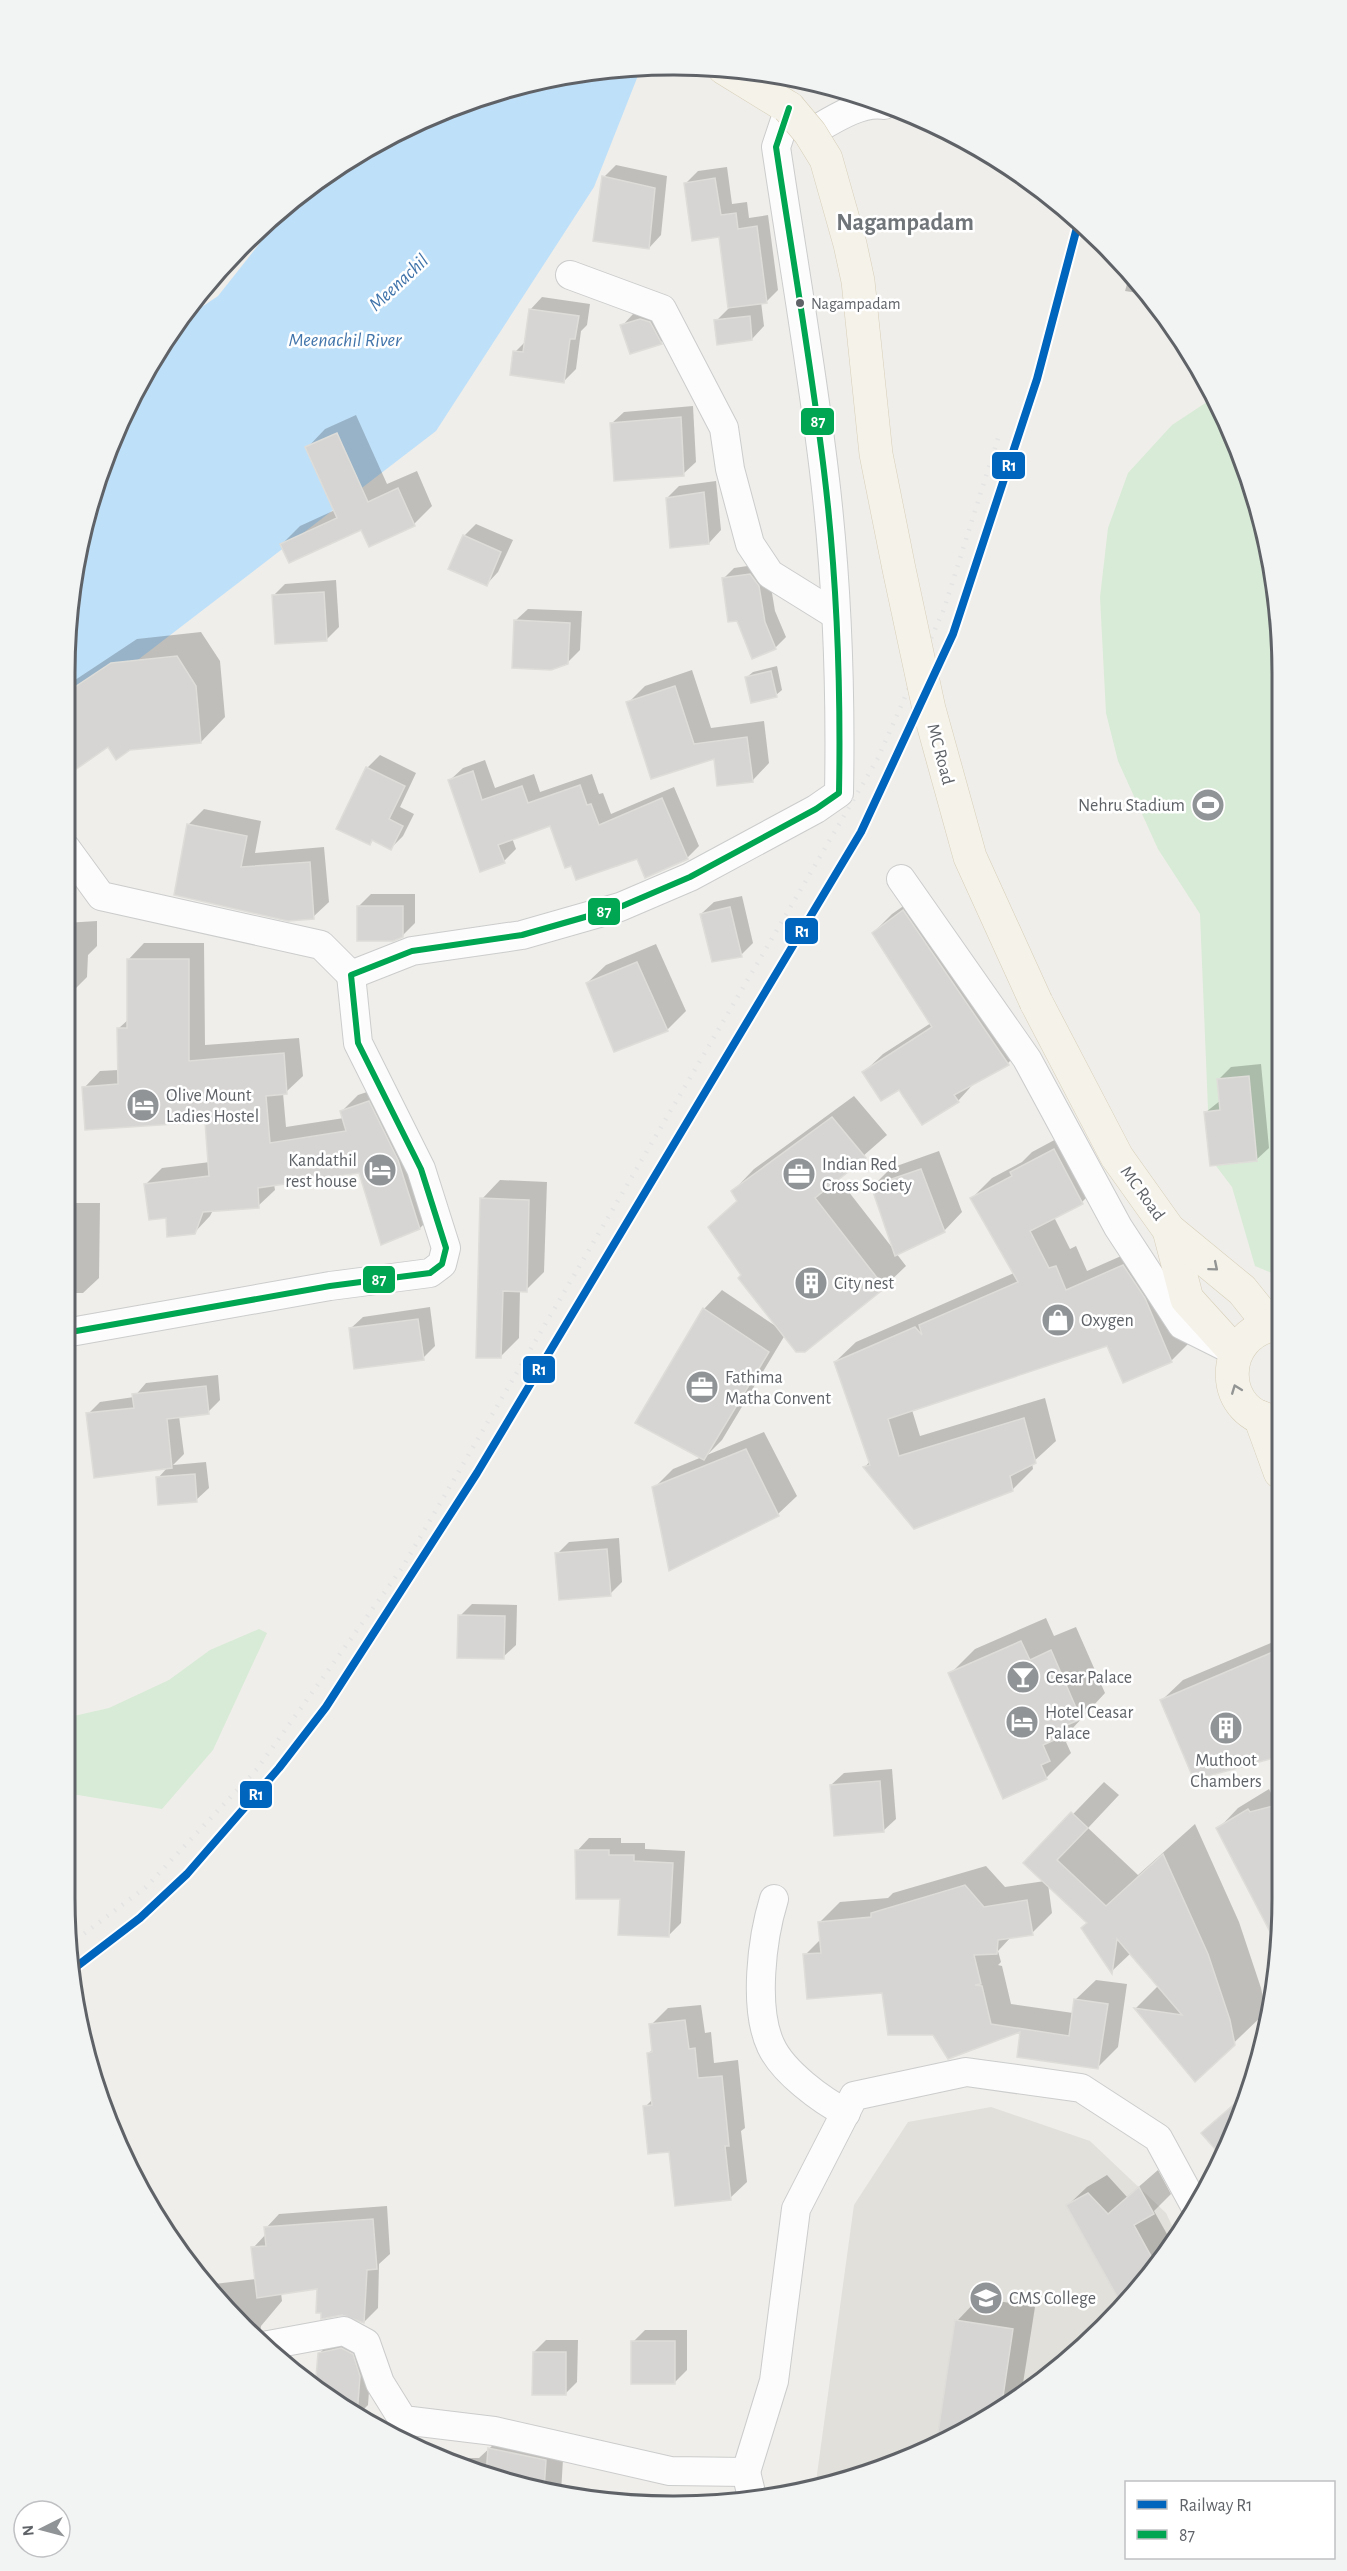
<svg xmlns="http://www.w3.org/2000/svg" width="1347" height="2571" font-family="'Alegreya Sans',sans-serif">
<rect width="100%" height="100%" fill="#efeeea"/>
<path fill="#e2e0da" d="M991,2107L1090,2141L1166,2213L1177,2236L1157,2268L1104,2328L1012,2404L943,2444L831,2486L815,2489L854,2205L908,2122Z"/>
<g fill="#d8ebd6">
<path d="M1213,398L1236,441L1277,594L1279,1276L1255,1266L1232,1187L1210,1158L1200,914L1158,849L1118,761L1106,713L1100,597L1108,528L1128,473L1172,425Z"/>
<path d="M259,1629L267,1633L213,1750L162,1809L72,1794L65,1796V1718L109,1708L169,1680L210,1650Z"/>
</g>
<path fill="#bfe0f9" d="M641,68L594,187L436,431L66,715V634L85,516L127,404L178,323L218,296L294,200L369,146L478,97L594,70Z"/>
<g fill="#0003">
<path d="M616,165L667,176L661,235L649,248L604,177Z"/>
<path d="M727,167L732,204L747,202L749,218L768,215L778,290L766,302H761L764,326L752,339L716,321L729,308L720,235L686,183L698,171Z"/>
<path d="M1129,277L1144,294L1125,291Z"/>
<path d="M542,297L590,304L587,325L581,331L576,369L564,381L515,352L526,341L530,310Z"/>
<path d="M653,307L673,330L661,342L622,326L634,313Z"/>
<path d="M693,406L696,462L683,474L611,424L624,412Z"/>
<path d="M356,415L387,484L417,471L432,506L414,524L362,528L282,544L300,526L335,510L307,448L325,429Z"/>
<path d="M716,481L721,530L709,543L667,498L679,486Z"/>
<path d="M476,524L513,540L498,572L486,585L464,536Z"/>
<path d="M761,564L769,575L775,611L786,637L775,648L723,579L734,568Z"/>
<path d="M336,580L339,627L327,639L273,596L285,584Z"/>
<path d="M528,609L582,611L580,650L567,663L515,621Z"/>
<path d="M201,632L220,661L225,717L201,742L108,745L75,767L66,753V686L137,639Z"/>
<path d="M777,666L782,690L776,695L747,677L753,672Z"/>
<path d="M692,670L711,728L764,721L769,763L753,780L715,757L652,777L628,703L645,686Z"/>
<path d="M380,755L416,773L400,807L414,814L403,836L391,848L374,839L370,844L338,828L367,768Z"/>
<path d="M485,760L495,788L534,774L540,792L592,774L599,794L603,793L611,814L674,787L699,846L687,858L638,857L551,824L512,838L516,849L504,861L450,780L463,768Z"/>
<path d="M204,809L261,821L255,853L324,847L329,902L313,917L176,894L189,824Z"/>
<path d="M922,893L1026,1045L1008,1063L976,1081L958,1101L899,1088L864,1072L883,1054L931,1023L873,933L892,914Z"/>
<path d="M371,894H415V923L402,936L359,906Z"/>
<path d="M742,896L753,943L741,955L701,914L714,902Z"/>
<path d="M97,921V946L88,955L87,977L72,992L65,991V923Z"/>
<path d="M144,943H204L205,1045L299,1038L303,1076L286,1092L283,1093L286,1127L344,1118L342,1111L358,1095L385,1086L436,1212L420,1228L360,1171L274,1184L275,1190L258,1206L213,1210L210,1216L194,1233L167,1216L145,1185L162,1168L210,1162L207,1121L84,1088L100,1071L119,1070V1028L129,1019L128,960Z"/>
<path d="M656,944L686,1011L667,1030L587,983L606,965Z"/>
<path d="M1261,1064L1269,1148L1256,1160L1206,1112L1221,1100L1219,1079L1231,1067Z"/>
<path d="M854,1096L887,1135L838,1178L894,1250L872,1187L891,1168L939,1151L962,1212L944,1231L896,1253L906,1266L884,1287L785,1335L722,1440L707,1455L764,1432L797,1496L778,1514L670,1569L654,1488L673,1469L702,1457L637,1422L704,1309L722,1290L777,1327L710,1227L738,1200L733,1191L754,1169Z"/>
<path d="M1075,1129L1102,1182L1082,1202L1054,1217L1070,1249L1076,1246L1087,1271L1144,1246L1192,1340L1171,1361L1108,1344L912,1410L920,1436L1045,1398L1056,1441L1032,1463L1033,1469L1012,1490L865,1467L870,1461L835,1362L856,1342L1014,1273L972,1198L992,1178L1022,1162L1032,1152Z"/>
<path d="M500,1180L547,1182L544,1272L526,1290H520L519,1338L500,1357L482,1199Z"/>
<path d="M65,1203H100L99,1278L83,1293H65Z"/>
<path d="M430,1307L435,1346L423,1358L350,1329L363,1317Z"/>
<path d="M218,1375L220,1400L208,1412L179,1416L184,1454L173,1465L206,1462L209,1488L196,1500L158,1478L168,1467L88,1414L100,1402L134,1397L146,1383Z"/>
<path d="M619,1538L622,1582L610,1594L557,1554L569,1542Z"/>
<path d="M472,1604L517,1605L516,1645L503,1657L460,1616Z"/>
<path d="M1046,1618L1054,1636L1076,1627L1105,1693L1071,1730L1073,1735L1066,1742L1071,1753L1046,1778L1004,1797L950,1674L975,1649Z"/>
<path d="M1280,1639L1281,1755L1162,1700L1183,1680Z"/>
<path d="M892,1769L896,1819L883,1831L831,1785L844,1773Z"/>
<path d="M1104,1782L1119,1795L1088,1828L1138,1875L1195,1824L1239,1922L1261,1988L1266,2012L1195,2080L1136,2008L1159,1985L1131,1953L1112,1971L1089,1922L1048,1884L1052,1913L1032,1933L1012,1936L998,1951L1001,1962L998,1965L1002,1966L1011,2004L1073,2013L1075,2000L1096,1980L1127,1984L1118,2047L1098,2067L1022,2030L934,2034L883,1991L805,1955L821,1939L820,1922L840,1902L888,1898L893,1893L986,1866L1005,1887L1045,1881L1026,1863Z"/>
<path d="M1269,1789L1271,1793L1281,1790L1280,1947L1218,1829L1238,1808Z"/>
<path d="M589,1838H621V1843H645V1849L685,1851L681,1923L668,1936L622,1897L577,1851Z"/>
<path d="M701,2005L705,2033L711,2032L714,2063L738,2060L745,2128L741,2131L747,2182L730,2198L670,2150L645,2107L653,2099L648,2054L654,2048L651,2025L668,2008Z"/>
<path d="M1158,2170L1171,2194L1154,2211L1172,2243L1157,2268L1124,2305L1068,2205L1087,2187L1107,2175L1127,2197Z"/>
<path d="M387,2206L390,2254L379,2264L378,2308L364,2322L319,2288L281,2293L282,2301L261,2326L260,2334L276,2348L277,2359L206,2285L257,2279L253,2248L266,2234V2228L279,2214Z"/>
<path d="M196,2265L198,2276L189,2266Z"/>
<path d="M979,2298L1035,2307L1021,2396L938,2446L957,2321Z"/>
<path d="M645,2330H687V2370L675,2382L633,2342Z"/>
<path d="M354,2337L371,2363L368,2405L357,2416L317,2390L320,2353L331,2341Z"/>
<path d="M546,2340H578L577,2382L565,2394L534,2352Z"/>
<path d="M508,2431L564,2442L561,2493L516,2486L441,2460L443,2458H479Z"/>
<path d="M749,2493L752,2501L708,2503L715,2496Z"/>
</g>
<g fill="#d6d5d3" stroke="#deddd9" stroke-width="1.5">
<path d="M602,176L655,188L649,249L593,241Z"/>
<path d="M715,178L721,215L736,213L738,229L757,226L767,303L728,308L719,237L692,241L684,183Z"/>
<path d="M529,309L579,316L575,339H570L564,383L510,375L513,351L523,352Z"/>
<path d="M750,316L752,340L717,345L714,320Z"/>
<path d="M640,319L650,322L662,344L630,354L620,325Z"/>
<path d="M681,417L684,476L614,481L610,423Z"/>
<path d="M337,433L368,502L398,488L415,526L369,547L361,530L289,563L280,544L337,518L305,447Z"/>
<path d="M704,492L709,544L670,548L666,498Z"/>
<path d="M463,535L501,552L487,586L448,569Z"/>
<path d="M750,574L759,586L765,622L776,649L752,659L737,621L728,622L722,578Z"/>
<path d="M324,592L327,641L275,644L272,595Z"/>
<path d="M514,620L570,623L568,664L551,670L512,668Z"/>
<path d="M177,656L196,686L201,743L130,750L116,760L108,747L75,770L66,756V693L111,663Z"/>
<path d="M771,671L777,697L751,703L745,677Z"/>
<path d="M675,686L694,744L747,737L753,782L717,786L714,759L651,779L626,702Z"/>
<path d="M366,767L405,786L389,819L403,826L391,850L372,840L370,845L336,829Z"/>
<path d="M473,771L482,800L522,786L528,803L580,785L587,805L591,804L599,825L662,798L688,859L645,878L637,859L576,880L571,866L565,868L550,826L498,845L505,863L480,872L448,780Z"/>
<path d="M187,824L247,836L241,867L310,862L314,919L288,921L174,895Z"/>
<path d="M357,906H403V937L393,941H357Z"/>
<path d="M730,907L742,957L712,962L700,914Z"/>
<path d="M903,910L1009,1065L954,1095L959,1102L922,1125L899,1090L881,1101L862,1072L932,1027L872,933Z"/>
<path d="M127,959H189V1061L284,1053L287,1094L266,1096L270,1143L346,1131L340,1111L369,1101L398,1160L420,1229L381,1245L359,1173L258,1188L259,1208L203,1212L195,1234L167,1237L166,1218L149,1220L144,1184L209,1176L205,1122L85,1130L82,1087L118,1084L117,1028H127Z"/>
<path d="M637,962L668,1031L614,1052L586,983Z"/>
<path d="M1249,1076L1257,1161L1210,1166L1204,1112L1220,1110L1217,1079Z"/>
<path d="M832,1117L866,1158L815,1198L885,1288L805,1352H796L738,1278L741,1275L708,1227L737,1201L731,1191Z"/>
<path d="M1054,1149L1083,1204L1030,1231L1049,1268L1056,1266L1066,1290L1123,1265L1145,1298L1172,1362L1123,1383L1107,1346L888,1419L899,1456L1024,1418L1036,1463L1010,1476L1013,1491L914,1529L863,1467L870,1465L834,1362L915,1327L922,1335L919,1325L1018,1282L970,1198L1012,1176L1010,1172Z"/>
<path d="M921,1169L945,1232L895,1256L871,1186Z"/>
<path d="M480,1198L529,1200L527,1292L503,1291L501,1358H476Z"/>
<path d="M703,1308L769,1352L704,1460L635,1423Z"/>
<path d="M418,1319L424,1360L354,1369L349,1328Z"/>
<path d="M206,1386L209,1414L167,1419L172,1468L94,1478L86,1413L134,1408L132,1394Z"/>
<path d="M746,1449L779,1516L669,1571L652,1487Z"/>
<path d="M195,1474L197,1502L158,1505L156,1477Z"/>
<path d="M607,1549L611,1596L559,1600L555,1553Z"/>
<path d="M458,1615L505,1616L504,1659L457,1658Z"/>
<path d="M1021,1641L1030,1660L1051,1650L1081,1719L1067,1725L1070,1733L1043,1745L1050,1761L1041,1765L1047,1779L1003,1799L948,1673Z"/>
<path d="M1280,1649L1281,1756L1194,1780L1160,1700Z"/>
<path d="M880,1781L884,1832L834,1836L830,1785Z"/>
<path d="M1281,1804V1937L1279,1949L1216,1828L1248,1809L1250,1812Z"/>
<path d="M1071,1812L1088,1828L1057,1860L1106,1906L1163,1854L1208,1954L1230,2020L1235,2045L1195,2082L1134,2008L1182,2015L1117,1939L1112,1974L1081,1928L1087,1923L1023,1863Z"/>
<path d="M575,1850H609V1855H634V1861L673,1863L669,1937L618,1935L620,1899H576Z"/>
<path d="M965,1885L984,1907L1027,1900L1033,1935L998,1940L997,1954L974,1955L981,1984L975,1985L982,1986L991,2024L1069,2036L1074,1999L1108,2004L1098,2069L1017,2057L1020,2032L948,2059L933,2035H888L882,1993L807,1999L803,1954L821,1953L818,1922L871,1917V1913Z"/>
<path d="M685,2020L689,2049L695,2048L698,2078L722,2076L729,2146H725L731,2200L675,2206L669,2152L648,2154L643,2106L652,2105L647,2053L652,2052L649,2024Z"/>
<path d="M1247,2093L1233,2131L1223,2158L1201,2133Z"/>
<path d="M1139,2187L1154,2214L1134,2225L1157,2267L1123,2307L1066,2205L1088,2193L1108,2214Z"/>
<path d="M373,2219L377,2269L367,2270L364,2323L342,2315L321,2319V2313H316L317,2289L257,2298L251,2247L266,2246L264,2227Z"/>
<path d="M955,2320L1013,2329L1001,2410L936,2446Z"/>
<rect x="631" y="2341" width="44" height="43"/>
<path d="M341,2348L353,2354L360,2376L357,2415L315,2389L318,2353Z"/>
<path d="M533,2352H566V2395H532Z"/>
<path d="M488,2448L546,2460L544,2490L516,2486L486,2476Z"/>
</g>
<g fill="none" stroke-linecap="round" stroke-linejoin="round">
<defs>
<g id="minor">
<path d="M810,133C831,121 860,101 884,105"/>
<path d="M570,275L662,309L724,428L730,469L750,544L770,574L836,615"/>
<path d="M66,848L101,896L321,945L351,975"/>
<path d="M901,879L1027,1059L1118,1227L1182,1325L1228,1348"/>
<path d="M65,1333L330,1286L430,1273L442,1264L446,1248L421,1169L358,1043L351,975L412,951L522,935L620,907L690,877L816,809L839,793C841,685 837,578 824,471C811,363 792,255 776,147L789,108"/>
<path d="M774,1899C762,1938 753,2008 771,2046C783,2072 821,2100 846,2113"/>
<path d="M263,2346L344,2331L366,2343L380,2383L403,2420L494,2431L670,2471L746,2472L774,2381L796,2209L854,2096L966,2072L1081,2088L1158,2138L1195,2206"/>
<path d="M746,2472L753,2501"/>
</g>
<g id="major">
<path d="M724,68L789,108"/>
<path d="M1036,1002L1117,1157L1169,1230L1187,1299L1235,1352"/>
<path d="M1169,1230L1242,1290L1270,1325"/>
<path d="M1279,1324C1215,1331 1218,1421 1280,1421"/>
<path d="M1260,1417L1280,1472"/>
</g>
</defs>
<use href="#minor" stroke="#cbcccc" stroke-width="30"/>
<use href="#major" stroke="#d7ceb8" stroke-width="34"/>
<use href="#minor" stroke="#fdfcfc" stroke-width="28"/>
<use href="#major" stroke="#f4f2e9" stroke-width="33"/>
<path stroke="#e4e4e4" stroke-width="4.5" stroke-dasharray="1.5 8" stroke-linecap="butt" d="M69,1945L146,1887L257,1769L402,1568L878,758L944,609L999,435"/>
<defs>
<path id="major-bridge" d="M789,108L810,133L826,159L850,244L858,281L876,454L899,569L929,709L970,857L1036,1002"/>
</defs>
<use href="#major-bridge" stroke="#d7ceb8" stroke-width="34" stroke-linecap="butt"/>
<use href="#major-bridge" stroke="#f4f2e9" stroke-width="33"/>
<defs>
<path id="bus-1" d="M65,1333L330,1286L430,1273L442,1264L446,1248L421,1169L358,1043L351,975L412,951L522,935L620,907L690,877L816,809L839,793C841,685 837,578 824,471C811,363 792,255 776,147L789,108"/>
</defs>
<use href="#bus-1" stroke="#fff" stroke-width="10"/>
<use href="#bus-1" stroke="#00a651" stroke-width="6"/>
<defs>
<path id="rail-1" d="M72,1970L140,1918L187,1874L279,1768L326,1707L477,1473L861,832L953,634L1037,379L1079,220"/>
</defs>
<use href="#rail-1" stroke="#fff" stroke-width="12"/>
<use href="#rail-1" stroke="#0065bd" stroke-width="8"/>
</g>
<defs><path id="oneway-chevron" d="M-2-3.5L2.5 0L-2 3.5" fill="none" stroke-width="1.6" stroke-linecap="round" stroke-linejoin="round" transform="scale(1.5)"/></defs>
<g stroke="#939595">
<use href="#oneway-chevron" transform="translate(1214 1267) rotate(40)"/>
<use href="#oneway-chevron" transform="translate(1236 1389) rotate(-111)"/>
</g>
<defs>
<symbol id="stadium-disc" viewBox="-11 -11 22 22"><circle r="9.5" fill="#919496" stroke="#fff"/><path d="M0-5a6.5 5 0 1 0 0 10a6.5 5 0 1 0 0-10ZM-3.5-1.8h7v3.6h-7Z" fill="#fff"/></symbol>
<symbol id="hotel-disc" viewBox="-11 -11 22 22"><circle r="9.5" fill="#919496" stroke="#fff"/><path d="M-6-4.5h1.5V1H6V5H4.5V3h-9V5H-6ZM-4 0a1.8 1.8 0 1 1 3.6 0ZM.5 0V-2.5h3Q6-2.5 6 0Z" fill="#fff"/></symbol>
<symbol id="office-disc" viewBox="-11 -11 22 22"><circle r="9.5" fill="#919496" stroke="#fff"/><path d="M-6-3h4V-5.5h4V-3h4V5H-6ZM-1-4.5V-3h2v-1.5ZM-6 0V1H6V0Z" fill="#fff"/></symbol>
<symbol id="building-disc" viewBox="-11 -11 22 22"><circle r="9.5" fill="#919496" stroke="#fff"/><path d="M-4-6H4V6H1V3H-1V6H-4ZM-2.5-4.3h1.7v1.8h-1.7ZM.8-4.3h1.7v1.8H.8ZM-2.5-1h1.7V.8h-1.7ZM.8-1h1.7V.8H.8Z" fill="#fff"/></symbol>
<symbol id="shop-disc" viewBox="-11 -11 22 22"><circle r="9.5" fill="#919496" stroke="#fff"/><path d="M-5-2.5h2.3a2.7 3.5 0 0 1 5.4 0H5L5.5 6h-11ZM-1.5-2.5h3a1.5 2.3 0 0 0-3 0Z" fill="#fff"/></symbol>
<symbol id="bar-disc" viewBox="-11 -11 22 22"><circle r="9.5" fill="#919496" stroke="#fff"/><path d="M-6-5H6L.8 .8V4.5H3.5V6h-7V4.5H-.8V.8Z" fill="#fff"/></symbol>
<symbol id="university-disc" viewBox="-11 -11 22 22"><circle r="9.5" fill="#919496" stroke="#fff"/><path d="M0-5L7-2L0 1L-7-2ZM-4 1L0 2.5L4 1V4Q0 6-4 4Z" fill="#fff"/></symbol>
</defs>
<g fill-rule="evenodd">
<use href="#stadium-disc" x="1189" y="786" width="38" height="38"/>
<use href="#hotel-disc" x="124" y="1086" width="38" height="38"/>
<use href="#hotel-disc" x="361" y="1151" width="38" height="38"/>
<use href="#office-disc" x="780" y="1155" width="38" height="38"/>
<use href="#building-disc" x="792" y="1264" width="38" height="38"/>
<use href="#shop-disc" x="1039" y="1301" width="38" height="38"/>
<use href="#office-disc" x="683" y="1368" width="38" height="38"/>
<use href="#bar-disc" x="1004" y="1658" width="38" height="38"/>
<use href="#hotel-disc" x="1003" y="1703" width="38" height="38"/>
<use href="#building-disc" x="1207" y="1709" width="38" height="38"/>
<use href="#university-disc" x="967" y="2279" width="38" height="38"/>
</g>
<circle fill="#5f6368" stroke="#fff" stroke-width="2" cx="800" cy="303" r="5"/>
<g text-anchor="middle" stroke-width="5" stroke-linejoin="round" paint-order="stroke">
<g font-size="16" fill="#5f6368" stroke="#fff" text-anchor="start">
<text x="811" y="309">Nagampadam</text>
</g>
<g font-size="18" fill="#5f6368" stroke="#fff">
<text transform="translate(941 754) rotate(75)" y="6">MC Road</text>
<text transform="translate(1143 1193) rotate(54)" y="6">MC Road</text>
</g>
<g font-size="18" fill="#5f6368" stroke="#fff" text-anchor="start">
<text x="1185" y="811" text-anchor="end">Nehru Stadium</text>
<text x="166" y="1101">Olive Mount<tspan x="166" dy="21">Ladies Hostel</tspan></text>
<text x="357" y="1166" text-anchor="end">Kandathil<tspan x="357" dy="21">rest house</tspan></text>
<text x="822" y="1170">Indian Red<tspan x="822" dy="21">Cross Society</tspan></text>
<text x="834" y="1289">City nest</text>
<text x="1081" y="1326">Oxygen</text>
<text x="725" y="1383">Fathima<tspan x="725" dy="21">Matha Convent</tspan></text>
<text x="1046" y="1683">Cesar Palace</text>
<text x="1045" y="1718">Hotel Ceasar<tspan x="1045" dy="21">Palace</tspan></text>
<text x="1226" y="1766" text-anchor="middle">Muthoot<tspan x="1226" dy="21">Chambers</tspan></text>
<text x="1009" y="2304">CMS College</text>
</g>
<g font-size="20" font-style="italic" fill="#4174aa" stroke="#fff">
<text transform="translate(398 282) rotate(-43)" y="7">Meenachil</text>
<text x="345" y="346">Meenachil River</text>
</g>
<g font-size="24" font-weight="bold" fill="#70757a" stroke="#fff">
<text x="905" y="230">Nagampadam</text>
</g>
</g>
<path d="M0 0H1347V2571H0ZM673 75H674A598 598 0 0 1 1272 673V1898A598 598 0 0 1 674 2496H673A598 598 0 0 1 75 1898V673A598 598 0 0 1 673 75Z" fill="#f2f3f3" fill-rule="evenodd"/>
<path fill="none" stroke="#5f6368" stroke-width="3" d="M673 75H674A598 598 0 0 1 1272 673V1898A598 598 0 0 1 674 2496H673A598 598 0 0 1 75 1898V673A598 598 0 0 1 673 75Z"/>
<g stroke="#fff" stroke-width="2">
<rect x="800" y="407" width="35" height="29" rx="6" fill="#00a651"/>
<rect x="991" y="451" width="35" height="29" rx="6" fill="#0065bd"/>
<rect x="587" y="897" width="34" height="29" rx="6" fill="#00a651"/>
<rect x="784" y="917" width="35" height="28" rx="6" fill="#0065bd"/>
<rect x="362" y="1265" width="34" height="29" rx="6" fill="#00a651"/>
<rect x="522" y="1355" width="34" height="29" rx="6" fill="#0065bd"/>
<rect x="239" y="1780" width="34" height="29" rx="6" fill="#0065bd"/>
</g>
<g font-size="16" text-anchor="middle" font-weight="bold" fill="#fff">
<text x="818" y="427">87</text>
<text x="1009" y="471">R1</text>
<text x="604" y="917">87</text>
<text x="802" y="937">R1</text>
<text x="379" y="1285">87</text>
<text x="539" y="1375">R1</text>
<text x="256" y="1800">R1</text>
</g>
<rect x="1125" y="2481" width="210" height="78" fill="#ffffff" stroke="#bfc1c3" stroke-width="1.5"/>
<rect x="1137" y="2500" width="30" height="9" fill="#0065bd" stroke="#bfc1c3" stroke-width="1.5"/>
<text x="1179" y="2511" font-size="18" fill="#5f6368">Railway R1</text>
<rect x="1137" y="2530" width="30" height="9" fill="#00a651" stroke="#bfc1c3" stroke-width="1.5"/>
<text x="1179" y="2541" font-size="18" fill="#5f6368">87</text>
<g transform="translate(42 2529) rotate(264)"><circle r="28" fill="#ffffff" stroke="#bfc1c3" stroke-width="1.5"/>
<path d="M0-4.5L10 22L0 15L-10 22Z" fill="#919496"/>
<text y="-9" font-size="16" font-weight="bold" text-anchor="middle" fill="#5f6368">N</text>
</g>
</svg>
